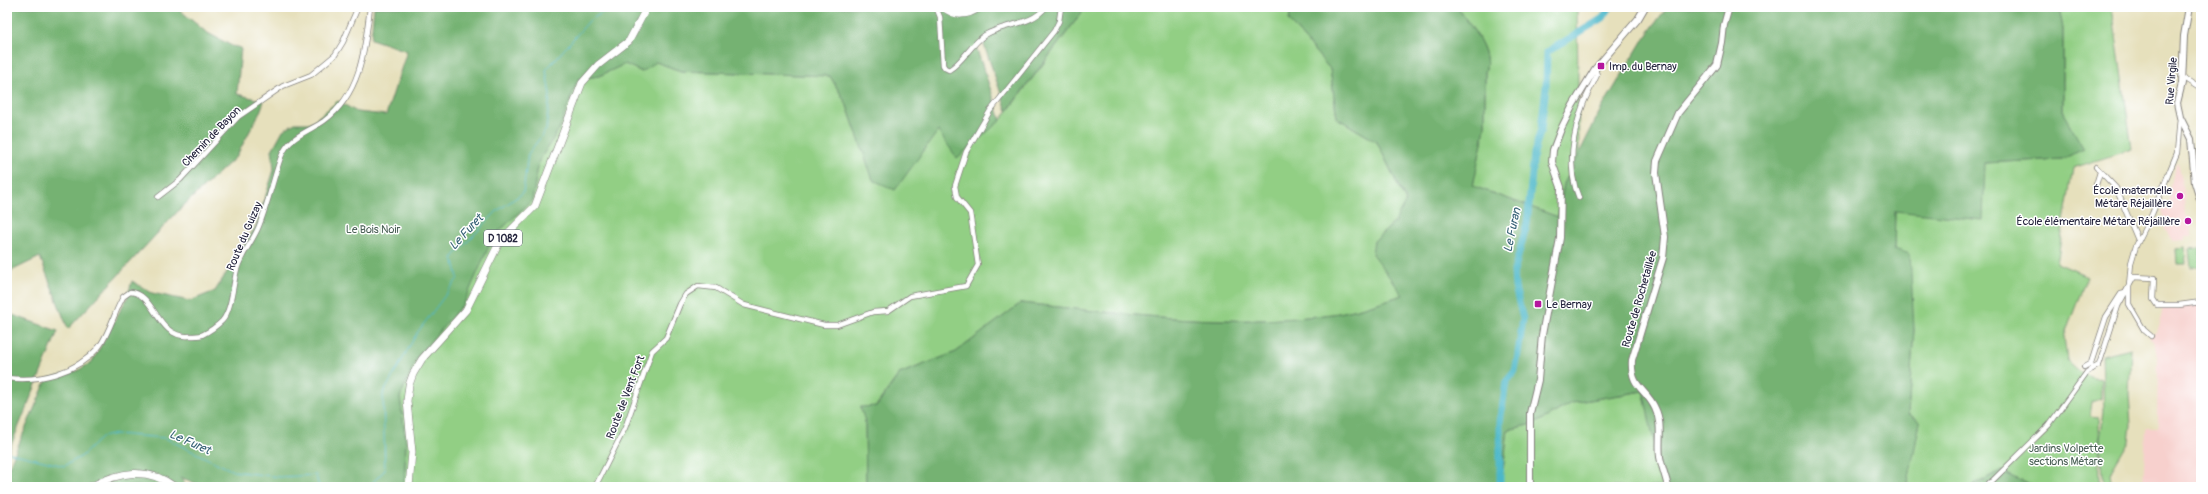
<svg xmlns="http://www.w3.org/2000/svg" width="2208" height="494" font-family="Pangolin,sans-serif">
<rect width="100%" height="100%" fill="#fff"/>
<filter id="ink" filterUnits="userSpaceOnUse"><feTurbulence type="fractalNoise" baseFrequency=".025" numOctaves="2"/><feDisplacementMap in="SourceGraphic" scale="8" xChannelSelector="R" yChannelSelector="G"/><feConvolveMatrix kernelMatrix="1 2 1 2 8 2 1 2 1" color-interpolation-filters="sRGB"/></filter>
<filter id="wash" filterUnits="userSpaceOnUse"><feTurbulence type="fractalNoise" baseFrequency=".012" numOctaves="4" result="noise"/><feDisplacementMap in="SourceGraphic" scale="16" xChannelSelector="R" yChannelSelector="G"/><feGaussianBlur stdDeviation="0.9" result="paint"/><feColorMatrix in="noise" values="0 0 0 0 0 0 0 0 0 0 0 0 0 0 0 0 0 1.4 0 .05"/><feComposite in="paint" operator="in"/></filter>
<g filter="url(#wash)">
<rect width="100%" height="100%" fill="#e6e0bc"/>
<g fill="#f7d0cd">
<path d="M2175,164H2177L2184,191L2185,217H2190L2192,236H2186V239L2173,240L2165,230L2163,209H2167Z"/>
<path d="M2201,304V487H2143L2146,427H2158L2159,423L2157,417L2158,361L2155,344L2149,337L2156,332L2164,307Z"/>
</g>
<g fill="#92cf84" stroke="#5a7860">
<path d="M1086,7H1291L1289,21L1330,69L1337,118L1377,142L1406,202L1394,223L1374,241L1403,295C1380,302 1356,311 1333,314C1229,329 1125,314 1021,303L956,352L899,374L865,421L866,487H404L406,443L400,397L417,357L464,302L493,237L532,200L539,161L559,129L578,79L599,76L625,64L642,72L656,62L681,71L830,76L846,103L873,179L938,131L1001,120Z"/>
<path d="M1457,7H1577L1579,154L1564,184L1558,217L1473,186L1485,128V72C1493,50 1469,25 1457,7Z"/>
<path d="M2059,7H2112L2132,149L2073,168L2057,263L2087,276L2064,337L2067,360C2076,368 2088,381 2101,378V399L2092,402L2090,416L2099,417L2100,487H2034L2001,471L1970,487H1907L1919,422L1908,414L1914,329L1894,250L1895,210L1985,163L2062,159L2083,149L2063,113V29Z"/>
<path d="M2201,129V189L2193,133Z"/>
<path d="M2185,247L2186,264H2177L2176,248Z"/>
<path d="M2200,248L2201,267L2191,268L2189,249Z"/>
<path d="M2131,348L2129,394L2131,425L2129,441L2110,473L2112,487H2104L2100,439L2104,411L2102,355Z"/>
<path d="M1644,391L1664,487H1501L1508,430L1536,423L1572,403Z"/>
</g>
<g fill="#75b272" stroke="#4c6a56">
<path d="M7,7H176L206,32L232,46L241,48L237,94L264,101L260,112L236,157L181,208L68,329L40,257L7,273Z"/>
<path d="M374,7H1086L1007,111L983,42L976,47L1001,120L957,158L938,131L895,190L873,180L846,103L830,76L681,71L656,62L642,72L625,64L599,76L578,79L559,129L539,161L532,200L493,237L464,303L417,357L400,397L406,443L404,487H205L180,477L187,487H7V471L47,379L77,371L92,362L127,298L132,281L152,293L190,301L215,291L256,226L274,170L272,150L283,130L295,123H311L338,101L357,112L386,115L407,51L371,39Z"/>
<path d="M1291,7H1457C1469,25 1493,50 1485,72V128L1473,186L1558,217L1564,184L1600,111L1641,43L1667,7H2059L2063,29V113L2084,149L2062,159L1985,163L1983,220L1895,211L1894,249L1910,254L1914,329L1908,414L1920,422L1907,487H1664L1643,391L1572,403L1536,423L1508,430L1501,487H866L865,421L860,407L877,406L899,374L956,352L1021,303C1125,314 1228,329 1332,314C1356,311 1380,302 1403,295L1372,254L1374,241L1394,223L1406,201L1377,142L1337,118L1330,69L1289,21Z"/>
<path d="M7,313L58,331L7,455Z"/>
<path d="M2001,471L2034,487H1970Z"/>
</g>
<g fill="none" stroke-linecap="round" stroke-linejoin="round">
<g stroke="#4cb7c9" stroke-width="1">
<path d="M7,452L64,466L82,456L102,437L116,434L165,438L233,471L279,477L316,475L319,487"/>
<path d="M368,487L385,470L383,394L417,333L458,278L453,257L497,211L523,193L528,154L546,130L550,95L546,70L589,21L611,7"/>
</g>
<path stroke="#4cb7c9" stroke-width="7" d="M1500,487V422L1506,382L1515,371L1517,361L1523,319L1515,287L1514,271L1527,224L1534,153L1541,129L1546,87L1547,52L1603,18L1610,7"/>
</g>
</g>
<g filter="url(#ink)">
<g fill="none" stroke-linecap="round" stroke-linejoin="round">
<defs>
<g id="street">
<path d="M936,7L940,17L943,65L945,68L949,70C963,62 971,44 985,35C1005,23 1031,26 1046,7"/>
<path d="M2182,77L2201,89"/>
<path d="M2096,167L2116,188L2138,240"/>
<path d="M2095,188L2100,172"/>
<path d="M158,197L180,180L238,117L283,86L311,75L335,55L343,42L358,7"/>
<path d="M1579,198C1566,169 1573,131 1584,102C1588,93 1593,84 1597,75L1595,69"/>
<path d="M2151,336L2144,330L2129,304V286L2134,277L2154,278L2153,299L2157,305H2179L2201,302"/>
<path d="M2084,367L2091,363"/>
<path d="M2092,369L2091,363L2106,317L2121,294L2126,293"/>
<path d="M7,378C40,382 76,373 98,348C107,338 114,315 120,303L123,297L130,292C156,293 156,339 190,336C194,336 198,336 202,335C208,332 217,326 222,321C232,310 233,283 237,269C242,253 253,241 259,226C268,203 273,180 281,157C289,136 308,132 324,121C361,94 365,49 370,7"/>
<path d="M595,487L625,428L652,351L666,338L680,304L686,294L698,286L716,288L744,305L824,325H837L873,312L888,311L910,296L966,286L978,265L970,213L957,197L955,186L966,152L990,111L1054,31L1059,21L1061,7"/>
<path d="M1986,487L2049,425L2087,372L2099,365L2118,306L2129,286L2131,263L2136,246L2152,214L2177,153L2180,117"/>
</g>
<g id="secondary">
<path d="M2189,7L2184,36L2182,83L2177,103L2180,117L2191,139L2195,183L2201,202"/>
<path d="M1530,487V413L1538,380L1542,335L1560,238L1561,187L1552,162L1553,150L1561,129L1573,105L1595,69L1638,19L1645,7"/>
<path d="M1668,487C1666,477 1662,468 1660,457C1658,441 1663,424 1655,408C1646,388 1630,388 1632,360L1663,258L1665,237L1656,173L1657,161L1678,113L1717,65L1722,43L1724,25L1729,7"/>
</g>
<g id="primary">
<path d="M943,7C955,17 968,16 980,7"/>
<path d="M90,487C119,472 147,466 175,487"/>
<path d="M409,487L412,452L407,401L409,385L413,374L422,359L466,310L500,241L535,206L582,83L598,65L629,41L647,7"/>
</g>
</defs>
<use href="#street" stroke="#84817c" stroke-width="6"/>
<use href="#secondary" stroke="#84817c" stroke-width="8"/>
<use href="#primary" stroke="#84817c" stroke-width="8"/>
<use href="#street" stroke="#fff" stroke-width="4.5"/>
<use href="#secondary" stroke="#fff" stroke-width="6"/>
<use href="#primary" stroke="#fff" stroke-width="7"/>
</g>
</g>
<g fill="#b5179e" stroke="#fff" stroke-width="1.5">
<rect x="1597" y="62" width="8" height="8" rx="2"/>
<circle cx="2180" cy="196" r="4"/>
<circle cx="2188" cy="221" r="4"/>
<rect x="1534" y="300" width="8" height="8" rx="2"/>
</g>
<g text-anchor="middle" stroke-width="3" stroke-linejoin="round" paint-order="stroke">
<rect fill="#fff" stroke="#646476" stroke-width="1" x="484" y="230" width="38" height="16" rx="3"/>
<g font-size="10" font-weight="bold" fill="#22223b">
<text x="503" y="242">D 1082</text>
</g>
<g font-size="11" fill="#22223b" stroke="#fff" text-anchor="start">
<text x="1609" y="70">Imp. du Bernay</text>
<text x="2172" y="194" text-anchor="end">École maternelle<tspan x="2172" dy="13">Métare Réjaillère</tspan></text>
<text x="2180" y="225" text-anchor="end">École élémentaire Métare Réjaillère</text>
<text x="1546" y="308">Le Bernay</text>
</g>
<g font-size="11" fill="#22223b" stroke="#fff">
<text transform="translate(2171 81) rotate(-85)" y="4">Rue Virgile</text>
<text transform="translate(211 136) rotate(-46)" y="4">Chemin de Bayon</text>
<text transform="translate(244 236) rotate(-67)" y="4">Route du Guizay</text>
<text transform="translate(1639 299) rotate(-74)" y="4">Route de Rochetaillée</text>
<text transform="translate(625 397) rotate(-69)" y="4">Route de Vent Fort</text>
</g>
<g font-size="11" fill="#495f55" stroke="#fff">
<text x="373" y="233">Le Bois Noir</text>
<text x="2066" y="452">Jardins Volpette<tspan x="2066" dy="13">sections Métare</tspan></text>
</g>
<g font-size="12" font-style="italic" fill="#335e74" stroke="#fff">
<text transform="translate(1512 230) rotate(-78)" y="4">Le Furan</text>
<text transform="translate(466 232) rotate(-47)" y="4">Le Furet</text>
<text transform="translate(190 442) rotate(24)" y="4">Le Furet</text>
</g>
</g>
<rect width="2208" height="494" fill="none" stroke="#fff" stroke-width="24"/>
</svg>
